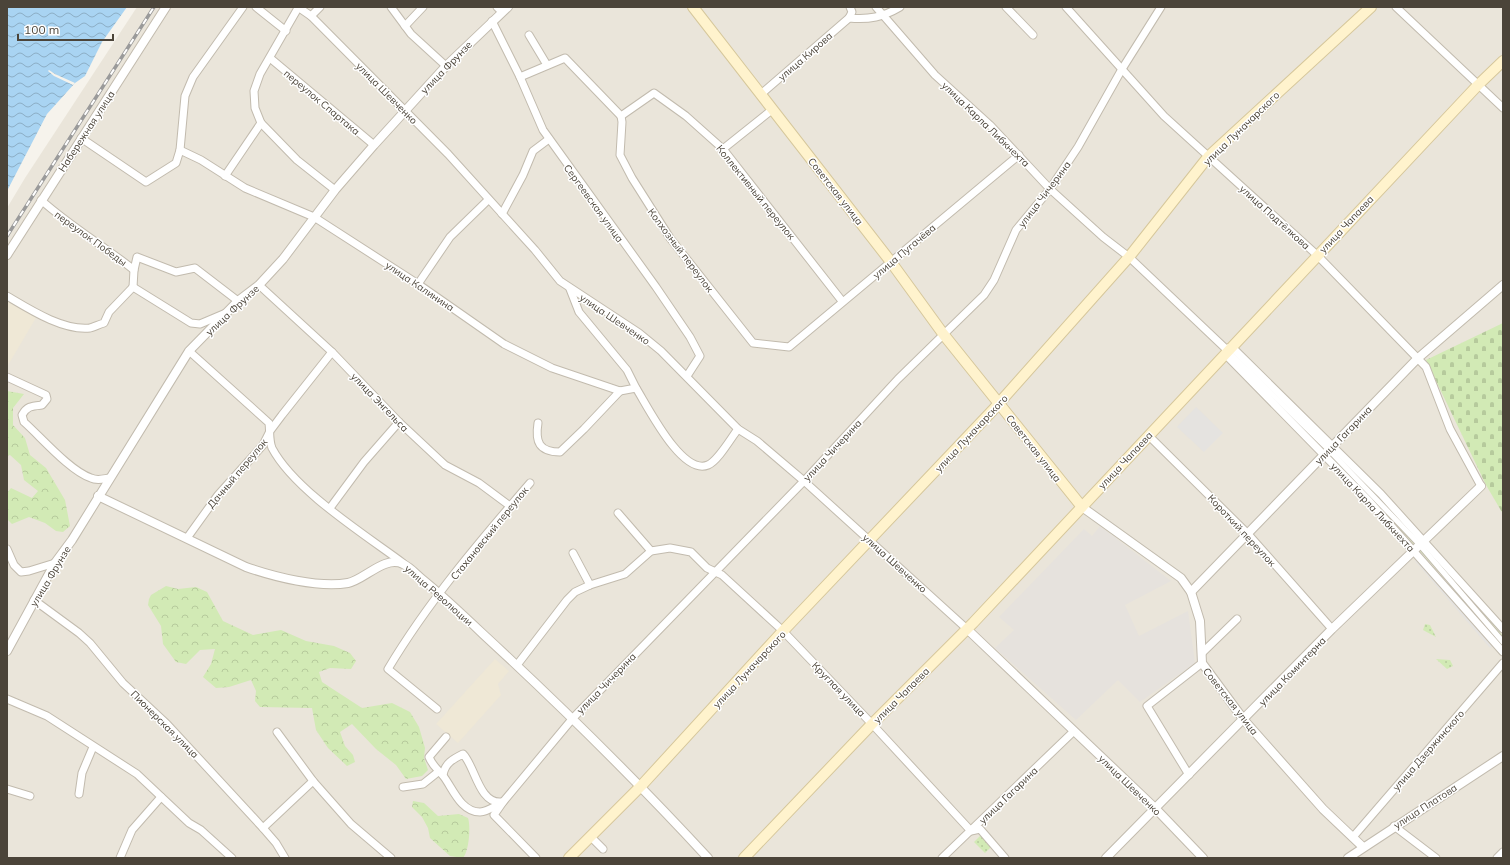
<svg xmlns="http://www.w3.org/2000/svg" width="1510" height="865" font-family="Mulish,sans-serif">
<defs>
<pattern id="forest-crowns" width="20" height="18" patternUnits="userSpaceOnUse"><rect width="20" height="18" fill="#d2eab5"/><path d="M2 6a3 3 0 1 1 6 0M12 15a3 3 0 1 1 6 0" fill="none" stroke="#b6ca9c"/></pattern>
<pattern id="cemetery-stones" width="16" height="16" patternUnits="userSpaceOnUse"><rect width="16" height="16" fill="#d2eab5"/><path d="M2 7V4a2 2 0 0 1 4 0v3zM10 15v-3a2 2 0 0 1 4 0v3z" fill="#b6ca9c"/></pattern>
<pattern id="park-dots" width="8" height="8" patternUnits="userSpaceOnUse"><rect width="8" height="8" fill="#d2eab5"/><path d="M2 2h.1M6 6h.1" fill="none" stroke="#b6ca9c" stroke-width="1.8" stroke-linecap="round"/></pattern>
<pattern id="water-waves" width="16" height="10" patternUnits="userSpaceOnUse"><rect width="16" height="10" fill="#a9d4f2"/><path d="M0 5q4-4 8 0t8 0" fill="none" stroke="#8caec5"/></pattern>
</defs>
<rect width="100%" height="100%" fill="#f6f3ec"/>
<path fill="#eae5da" d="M137,7H1503V858H7V208L25,178Z"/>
<path fill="#e6e2dd" d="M1100,526L1171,581L1125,605L1139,636L1188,611L1195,663L1140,702L1118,680L1076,720L995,648L1014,630L999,617L1084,529L1092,536Z"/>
<g fill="#efe8d6">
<path d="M7,298L37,316L7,367Z"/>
<path d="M495,659L509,671L498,684L501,695L458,743L436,724Z"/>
</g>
<g fill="url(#forest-crowns)">
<path d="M7,391L24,394L13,408V425L25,438L30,455L46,468L65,500L70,526L63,532L56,531L45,523L29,517L12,524L7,519V493L11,488L32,498L38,491L24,480L21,465L10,455L7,456Z"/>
<path d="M166,586L178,589L196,587L207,592L223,621L253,635L281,630L306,641L334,646L350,653L356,661L351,669L330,668L319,672L322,682L362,708L392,703L410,712L419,727L425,748L424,758L428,770L422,776L406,779L396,765L376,749L352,724L340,732L345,746L353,755L355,762L347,766L328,748L316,730L312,708L260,707L255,701L256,691L251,680L229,687L216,688L203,677L211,664L215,649L200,650L186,664L176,662L163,644L161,626L148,605L149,599L151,595Z"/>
<path d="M413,801L424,803L438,816L459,814L468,818C471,827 469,851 463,858L450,856L430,838L428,828L422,817L412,807Z"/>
</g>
<path fill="url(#cemetery-stones)" d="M1503,323V514L1486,485L1426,360Z"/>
<g fill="url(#park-dots)">
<path d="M1334,450L1374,491L1503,636V647C1448,581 1390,516 1329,455Z"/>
<path d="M1425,624L1430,625L1436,637L1423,630Z"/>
<path d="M1436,659L1450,660L1453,666L1447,669Z"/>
<path d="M981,835L992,846L985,853L974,842Z"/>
</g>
<g fill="#e5e3e0">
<path d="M1196,407L1223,433L1204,452L1177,427Z"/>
<path d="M1418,558L1494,645L1490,648L1415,561Z"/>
</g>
<path fill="url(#water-waves)" d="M7,7H127L102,42L85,76L75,83L47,114L7,191Z"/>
<path fill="#f6f3ec" d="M49,70L55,74L75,83L73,85L54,76L48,71Z"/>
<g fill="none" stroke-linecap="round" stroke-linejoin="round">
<defs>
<path id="pedestrian" d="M1228,351L1329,450L1419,544L1503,642"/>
<g id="minor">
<path d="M256,7L286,31"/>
<path d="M298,7L311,16L448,154L535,250L560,281L639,333L661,351L738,429L757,441L804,481L967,629"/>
<path d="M391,7L411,34L446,66"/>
<path d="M497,7L502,12"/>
<path d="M876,7L935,75L990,125L1050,189L1103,237L1129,257L1226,349"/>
<path d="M1006,7L1033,35"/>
<path d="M1066,7L1164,116L1317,255L1426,367L1450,429L1481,486"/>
<path d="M1396,7L1503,108"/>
<path d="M298,8L260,74L254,91L255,108L261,123L297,160L335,190"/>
<path d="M311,16L320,7"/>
<path d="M849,18L852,12L850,7"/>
<path d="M492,21L520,77L543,130L656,287L690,337L700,356L687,376"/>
<path d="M405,26L423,7"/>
<path d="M529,35L547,65"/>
<path d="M270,58L374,145"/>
<path d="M520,77L565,58L621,116L654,93L686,116L723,149L842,301"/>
<path d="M761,94L849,18C869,20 883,17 900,7"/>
<path d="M621,116L622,122L620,155L632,178L670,238L753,343L789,347L1019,155"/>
<path d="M81,138L146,182L176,163L180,150L201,160L245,188L314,217L418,284L504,344L552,368L620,391L636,388C648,407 682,476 708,465C718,461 731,438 738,429"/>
<path d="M723,149L773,109"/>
<path d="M180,150L185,96L193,77L243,7"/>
<path d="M225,176L261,123"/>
<path d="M41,200C70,226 104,246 134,270L137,257L176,272L195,268L238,301"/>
<path d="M502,214L523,175L533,151L549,139"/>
<path d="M418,284L450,237L488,200"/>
<path d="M259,285L332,352L399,422L445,465L479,483L510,506"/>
<path d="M133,287L191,323L200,324L226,313"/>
<path d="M133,287L134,270"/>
<path d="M570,289L579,312L627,370L636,388"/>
<path d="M7,296C29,309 63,331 90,328C94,327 100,324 104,323L109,312L133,287"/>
<path d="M1228,348L1232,347L1238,353L1381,494L1503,629"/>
<path d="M1226,350L1225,354L1370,502L1503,652"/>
<path d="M189,351L269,423C270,431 269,441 272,448C294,490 364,534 403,563"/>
<path d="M7,377L46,395L47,399L42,405C32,406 27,406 22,415L24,422C41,437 70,471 91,478C97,481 103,479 109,478"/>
<path d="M538,423C535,442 539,452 560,452L584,429L620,391"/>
<path d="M1148,435L1248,534L1332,629"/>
<path d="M330,508L364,462L399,422"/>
<path d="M618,513L651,551"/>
<path d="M187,538L218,495L263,445L270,431L282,415L332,352"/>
<path d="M7,549L14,565L21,572L29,571L55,563"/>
<path d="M573,553L590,585"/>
<path d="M34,600L79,633L90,643L123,683L167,724L263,828L276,843L285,858"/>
<path d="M1202,653L1237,619"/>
<path d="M517,665L567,600L575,592L590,585L625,574L651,551L670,548L691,552L707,568L722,575L783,631L872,724L971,831L980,829L1005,858"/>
<path d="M7,699L47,716L137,774L189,823L201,830L232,858"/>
<path d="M437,709L388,669C428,602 479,542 530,483"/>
<path d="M277,732L313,781L351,824L391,858"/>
<path d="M446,737L429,757C433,767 438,769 444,777C453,789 461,812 480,812C487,812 497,805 503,802"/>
<path d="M443,775C445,763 453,759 463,754C475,766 479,804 501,802"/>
<path d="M1189,775L1147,706L1202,663"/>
<path d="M403,787L423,784L438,772"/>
<path d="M7,789L30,796"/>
<path d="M79,794L82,773L93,747"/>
<path d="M1394,826L1436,858"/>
<path d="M263,828L313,781"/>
<path d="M590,836L603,849"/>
<path d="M1353,837L1503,663"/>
<path d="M120,858L132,830L161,797"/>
<path d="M536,858L494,815L503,802L573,718L804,481L898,379L984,295L994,280L1016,230L1050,189L1078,147L1122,69L1161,7"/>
<path d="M942,858L1074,731"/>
<path d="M1497,858L1503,852"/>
</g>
<g id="tertiary">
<path d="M7,255L166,7"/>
<path d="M98,496L246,567C275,577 318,588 348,583C364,580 385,555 403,564C410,567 416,574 422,579C443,596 463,615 483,634C561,706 636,780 708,858"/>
<path d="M1082,507L1181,578L1191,592L1200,621L1202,663L1244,720L1323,809L1363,847"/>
<path d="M1191,592L1417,359L1503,285"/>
<path d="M967,629L1155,808L1203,858"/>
<path d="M7,651L55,563L72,540L189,351L238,301L259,285L283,259L335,190L374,145L446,66L508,7"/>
<path d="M1106,858L1332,629L1481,486"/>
<path d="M1348,858L1503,756"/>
</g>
<g id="secondary">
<path d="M693,7L891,262L944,335L1082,507"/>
<path d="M569,858L641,786L783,631L992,411L1129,257L1208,157L1371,7"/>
<path d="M744,858L872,724L973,623L1478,85L1503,61"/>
</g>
</defs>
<use href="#pedestrian" stroke="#c2bbae" stroke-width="7"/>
<use href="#minor" stroke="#c2bbae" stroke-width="9"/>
<use href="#tertiary" stroke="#c2bbae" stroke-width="10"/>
<use href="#secondary" stroke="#d6c79b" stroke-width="12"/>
<use href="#pedestrian" stroke="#fff" stroke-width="5"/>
<use href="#minor" stroke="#fff" stroke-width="7"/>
<use href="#tertiary" stroke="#fff" stroke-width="8"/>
<use href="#secondary" stroke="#fff3cd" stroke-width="10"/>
<defs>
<path id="rail" d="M7,236L154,7"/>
</defs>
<use href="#rail" stroke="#9a9a9a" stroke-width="3.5"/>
<use href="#rail" stroke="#fff" stroke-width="2" stroke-dasharray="6" stroke-linecap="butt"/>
</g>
<g text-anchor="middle" stroke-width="3" stroke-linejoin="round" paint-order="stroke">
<g font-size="10" fill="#4b4439" stroke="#fff">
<text transform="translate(805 56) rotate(-41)" y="4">улица Кирова</text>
<text transform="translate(446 67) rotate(-46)" y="4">улица Фрунзе</text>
<text transform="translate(387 93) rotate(45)" y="4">улица Шевченко</text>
<text transform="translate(322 102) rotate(40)" y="4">переулок Спартака</text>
<text transform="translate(986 124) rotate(44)" y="4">улица Карла Либкнехта</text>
<text transform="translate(1241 128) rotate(-44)" y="4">улица Луначарского</text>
<text transform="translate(86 131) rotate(-57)" y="4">Набережная улица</text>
<text transform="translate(836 191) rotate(52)" y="4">Советская улица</text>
<text transform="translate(756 192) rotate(51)" y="4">Коллективный переулок</text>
<text transform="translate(1044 194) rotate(-53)" y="4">улица Чичерина</text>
<text transform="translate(594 203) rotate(54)" y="4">Сергеевская улица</text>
<text transform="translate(1275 217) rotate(42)" y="4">улица Подтёлкова</text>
<text transform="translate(1346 224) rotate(-47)" y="4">улица Чапаева</text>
<text transform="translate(91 238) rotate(36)" y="4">переулок Победы</text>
<text transform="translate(681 250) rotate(53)" y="4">Колхозный переулок</text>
<text transform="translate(904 251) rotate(-40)" y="4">улица Пугачёва</text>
<text transform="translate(420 286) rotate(34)" y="4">улица Калинина</text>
<text transform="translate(232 310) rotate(-43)" y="4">улица Фрунзе</text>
<text transform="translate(615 319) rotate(34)" y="4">улица Шевченко</text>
<text transform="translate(380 402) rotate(46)" y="4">улица Энгельса</text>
<text transform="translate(971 433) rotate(-47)" y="4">улица Луначарского</text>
<text transform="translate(1343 435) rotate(-46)" y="4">улица Гагарина</text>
<text transform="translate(1034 448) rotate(52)" y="4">Советская улица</text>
<text transform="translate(832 450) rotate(-47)" y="4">улица Чичерина</text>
<text transform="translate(1125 460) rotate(-47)" y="4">улица Чапаева</text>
<text transform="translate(237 473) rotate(-50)" y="4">Дачный переулок</text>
<text transform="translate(1373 507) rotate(47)" y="4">улица Карла Либкнехта</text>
<text transform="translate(1242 530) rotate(47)" y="4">Короткий переулок</text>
<text transform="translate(489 533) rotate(-51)" y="4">Стахановский переулок</text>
<text transform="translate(895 563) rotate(42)" y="4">улица Шевченко</text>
<text transform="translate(50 576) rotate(-59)" y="4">улица Фрунзе</text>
<text transform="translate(439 595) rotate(41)" y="4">улица Революции</text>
<text transform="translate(749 669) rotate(-47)" y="4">улица Луначарского</text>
<text transform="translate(1292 671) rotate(-46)" y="4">улица Коминтерна</text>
<text transform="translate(606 683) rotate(-46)" y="4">улица Чичерина</text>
<text transform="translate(839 689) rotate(46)" y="4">Круглая улица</text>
<text transform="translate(901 695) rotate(-45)" y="4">улица Чапаева</text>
<text transform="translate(1231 701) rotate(52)" y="4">Советская улица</text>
<text transform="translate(165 724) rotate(45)" y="4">Пионерская улица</text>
<text transform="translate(1428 750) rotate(-49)" y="4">улица Дзержинского</text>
<text transform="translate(1130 785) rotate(44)" y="4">улица Шевченко</text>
<text transform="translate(1008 795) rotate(-44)" y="4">улица Гагарина</text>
<text transform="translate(1425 806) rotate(-33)" y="4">улица Платова</text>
</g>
</g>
<rect width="1510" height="865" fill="none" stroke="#4b4439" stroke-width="16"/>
<path d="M18 34v6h95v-6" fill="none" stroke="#4b4439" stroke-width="2"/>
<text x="24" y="34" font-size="12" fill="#4b4439" stroke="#ffffff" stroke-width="3" paint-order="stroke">100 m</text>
</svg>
